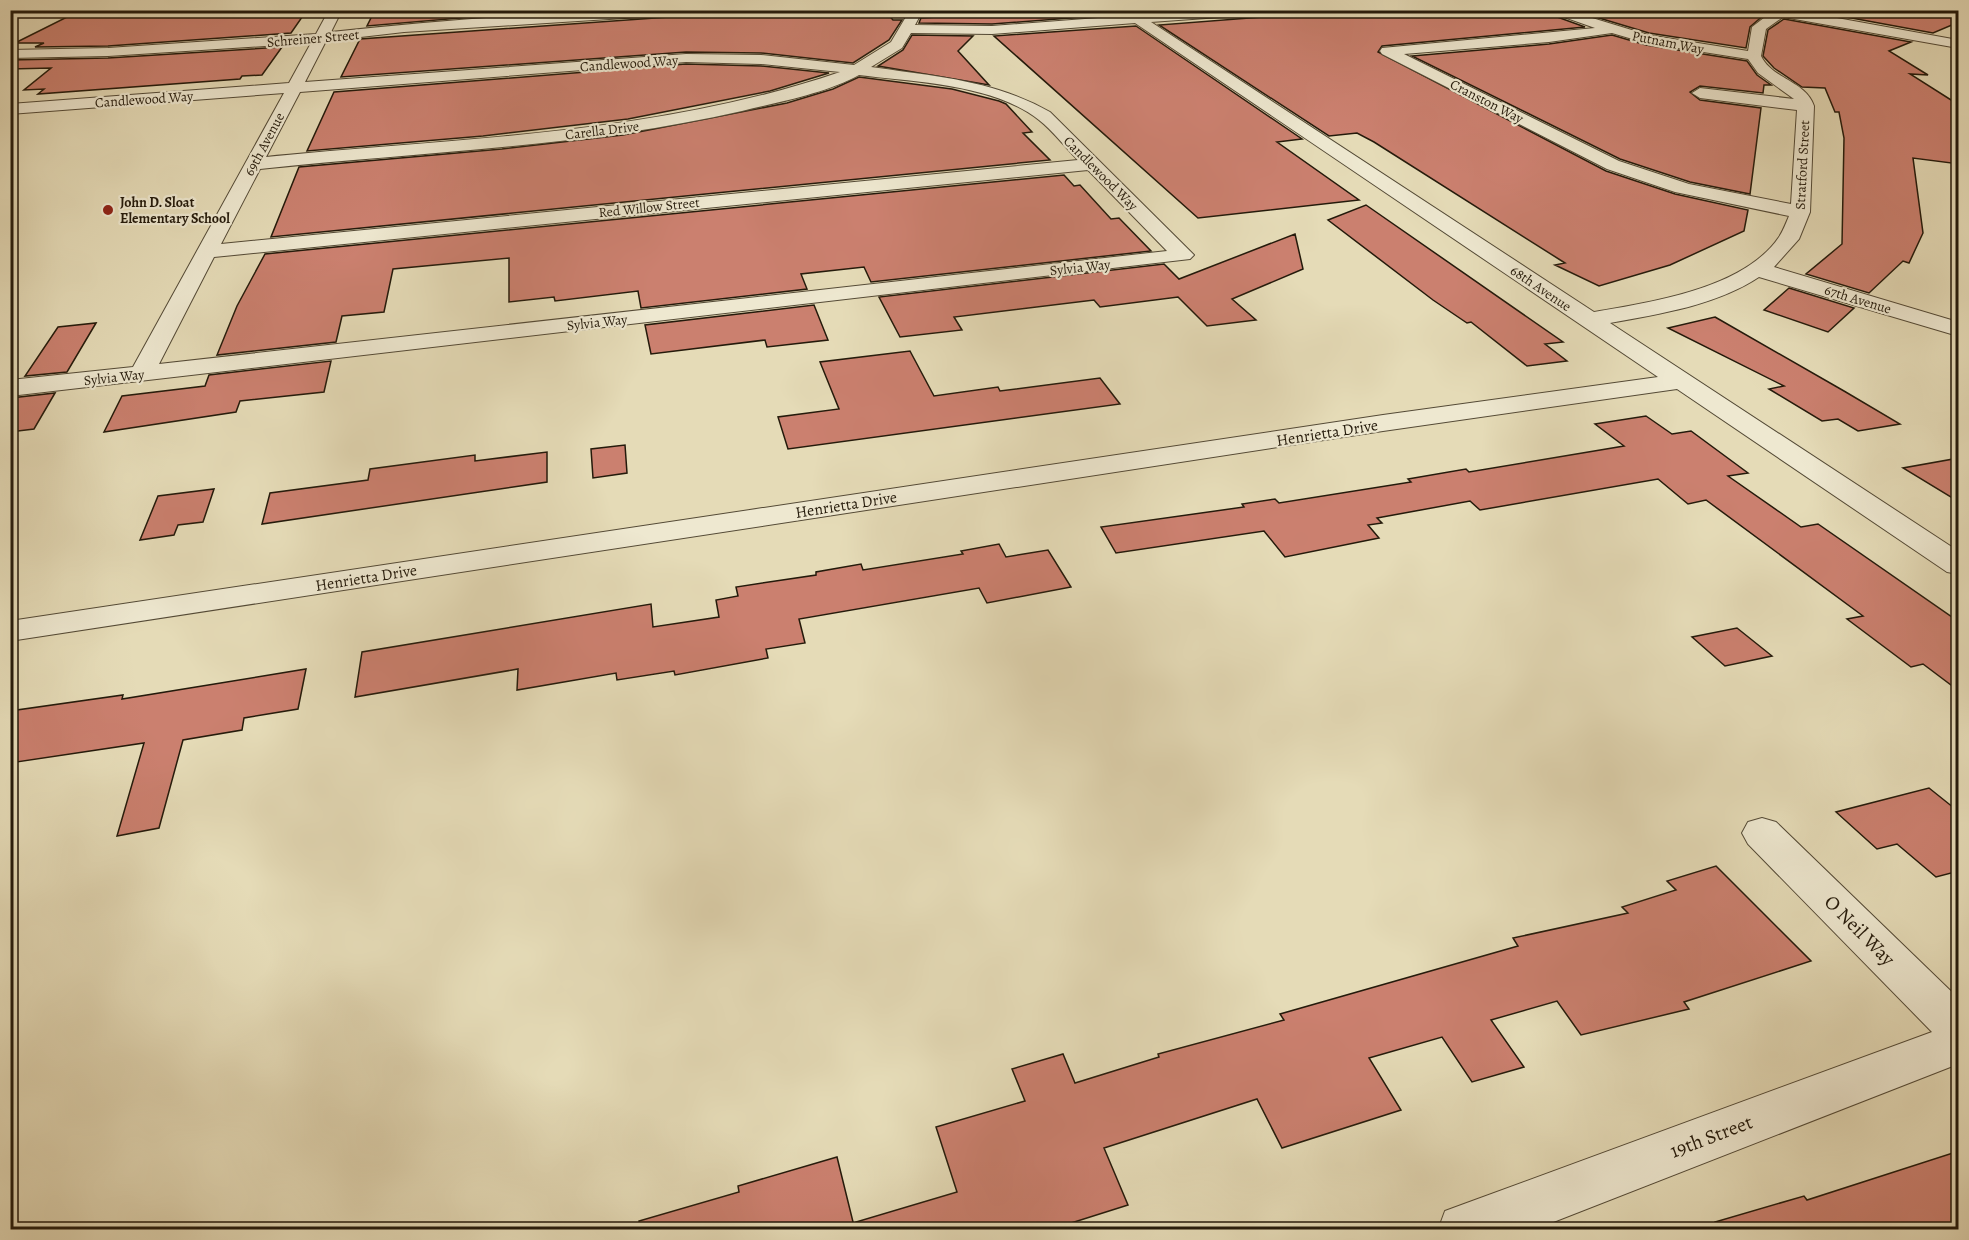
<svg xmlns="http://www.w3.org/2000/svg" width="1969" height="1240" font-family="Alegreya,serif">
<rect width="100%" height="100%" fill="#e5dbb7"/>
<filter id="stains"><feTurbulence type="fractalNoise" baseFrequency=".00333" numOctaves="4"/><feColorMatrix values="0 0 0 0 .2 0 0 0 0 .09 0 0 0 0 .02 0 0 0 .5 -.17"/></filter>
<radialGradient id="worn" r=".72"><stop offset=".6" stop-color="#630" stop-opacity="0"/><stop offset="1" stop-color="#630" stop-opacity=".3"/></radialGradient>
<g fill="#cb806f" stroke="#241a0b" stroke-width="1.5">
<path d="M223,10H307L291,33L108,46L35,47L44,43H15L73,14Z"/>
<path d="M375,10H520V13L367,26Z"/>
<path d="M766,10H884L893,20H902L889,40L853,63L761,53L686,52L341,77L360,39Z"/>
<path d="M1048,10H1090L1097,16L992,24L919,23L921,18Z"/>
<path d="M1353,10H1519L1532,15L1549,14L1585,27L1382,46L1378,52L1606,171L1675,194L1748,210L1744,231L1670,265L1599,286L1555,265L1565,263L1374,142L1357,133L1329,136L1159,25Z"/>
<path d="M1592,10H1760L1765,14L1750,27L1746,48L1649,33L1579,12Z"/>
<path d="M1808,10H1959V22L1933,33Z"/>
<path d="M1784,19L1911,42L1889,51L1928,75L1910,74L1959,105V164L1913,158L1923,233L1909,263L1903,261L1869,293L1806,274L1842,244L1844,138L1839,112H1835L1825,88L1802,87L1774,68L1763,56L1768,30Z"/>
<path d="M1136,26L1302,139L1277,142L1359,200L1198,218L994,36Z"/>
<path d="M912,35L973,36L958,51L989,85L878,66L903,50Z"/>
<path d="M1612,35L1646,45L1747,61L1757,75L1771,85H1764L1763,93L1700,86L1690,92L1700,100L1761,108L1750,194L1690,182L1620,159L1412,56L1549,44Z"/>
<path d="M282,47L262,75L242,76L240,79L38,94L44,89L24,90L51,68L10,69V60L108,58Z"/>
<path d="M686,64L761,66L829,73L770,91L628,119L483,136L307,151L334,92Z"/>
<path d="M859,77L952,89L999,101L1006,104L1032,132L1023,133L1050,160L271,237L299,167L502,149L623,135L787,103L833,89Z"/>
<path d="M1064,175L1074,186L1080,185L1111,219L1119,218L1151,251L871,282L864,267L801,274L807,289L641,308L638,291L555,301L554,297L509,302V258L393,269L384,312L342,316L336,342L217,355L237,306L265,254Z"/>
<path d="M1366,205L1563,342L1545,344L1567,361L1527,366L1471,322L1467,323L1433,300L1328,220Z"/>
<path d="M1295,234L1303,269L1232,299L1256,320L1207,326L1178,297L1100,307L1094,300L954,317L962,330L900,337L879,297L1164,264L1179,279Z"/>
<path d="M1789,288L1854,308L1828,332L1764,310Z"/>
<path d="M814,305L828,340L767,347L765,340L651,354L645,325Z"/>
<path d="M1715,317L1844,391L1900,424L1858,431L1838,419L1822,421L1769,389L1784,386L1668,328Z"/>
<path d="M96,323L67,372L25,376L58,327Z"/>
<path d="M910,351L934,396L998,387L1000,391L1100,378L1120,404L788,449L778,417L839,409L820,362Z"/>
<path d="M331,361L324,392L240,401L236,412L104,432L122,396L205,386L209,375Z"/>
<path d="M55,393L34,429L10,432L11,398Z"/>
<path d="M1646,416L1672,434L1691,431L1748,473L1728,476L1801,527L1818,524L1959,622V691L1923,664L1911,667L1847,619L1863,616L1706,500L1688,504L1658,479L1480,510L1470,501L1377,518L1382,523L1368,525L1379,538L1285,557L1264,531L1116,553L1101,527L1244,507L1242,504L1275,499L1279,503L1411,482L1408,479L1466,469L1469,472L1624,446L1595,424Z"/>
<path d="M625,445L627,473L593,478L591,449Z"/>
<path d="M547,452V482L262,524L270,493L368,480L370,469L475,455V461Z"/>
<path d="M1959,458V502L1903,468Z"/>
<path d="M214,489L203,522L178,525L174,535L140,540L158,496Z"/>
<path d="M999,544L1006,557L1048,550L1071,587L987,603L979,588L799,619L805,643L766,649L768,658L675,675L674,671L617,680L616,673L517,690L518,669L355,697L362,652L651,604L653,627L719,617L716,600L738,596L736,587L816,575V572L861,564L863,570L963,554L961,551Z"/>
<path d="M1737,628L1772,656L1725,666L1692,637Z"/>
<path d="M306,669L298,709L244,718L242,730L183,740L159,828L117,836L144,743L10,763V711L123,695L122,699Z"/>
<path d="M1929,788L1959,812V871L1936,877L1897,844L1877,849L1836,812Z"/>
<path d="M1716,866L1811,961L1684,1002L1689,1009L1581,1035L1557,1001L1491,1020L1524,1067L1472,1082L1442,1037L1369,1058L1401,1110L1282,1148L1257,1099L1104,1148L1128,1205L1049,1230H857L856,1222L957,1192L936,1127L1025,1101L1012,1069L1063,1054L1075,1083L1159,1057L1158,1054L1284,1020L1280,1014L1518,946L1513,938L1628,913L1622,907L1676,890L1667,881Z"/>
<path d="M1959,1151V1230H1717L1715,1222L1804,1196L1807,1200Z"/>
<path d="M837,1157L855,1230H641L639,1221L739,1192L738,1186Z"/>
</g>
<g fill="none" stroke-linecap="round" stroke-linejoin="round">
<defs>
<g id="minor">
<path d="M329,10H342L331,32C451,19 572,10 693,10L687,14L404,32L326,41L305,82L686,54L761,55L854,65L891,42L910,10H923L915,25L992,26L1124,16L1118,10H1134L1140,15L1201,10H1267L1261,14L1151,22L1594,312C1651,302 1744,289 1779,237C1783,231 1786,223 1789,216L1675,192L1607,169L1382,54L1380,51L1382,48L1595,28L1544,10H1566L1648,35L1748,51L1752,27L1769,14L1762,10H1793L1958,40V48L1783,17L1766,29L1761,56C1772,79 1806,81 1814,106L1810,212L1799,239L1774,267L1958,322V336L1759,277C1717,305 1660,314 1610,323L1958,551V574L1947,572L1677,389L1383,431L10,641V621L1383,415L1658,377L1135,23L992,34L911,33L902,48L871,67C933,76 994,80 1050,112L1190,251L1194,255L1190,259L10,396V380L133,367L284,93L10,114V104L289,83L311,43L108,56L10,58V50L108,48L316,34ZM1612,33L1646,43L1748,59L1758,73L1794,99L1700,88L1692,93L1700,98L1797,110L1791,204L1689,184L1619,161L1404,54L1549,42ZM686,62L761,64L840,72C656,135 458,138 266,157L300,92ZM859,75C914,82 994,84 1039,120C1053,131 1065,147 1078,160L221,244L260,169C420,152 585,147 742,111C779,102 827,93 859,75ZM1088,170L1167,251L159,364L214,257Z"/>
<path d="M1762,818L1776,822L1958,998V1064L1533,1230H1438L1445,1211L1464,1204L1932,1032L1748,844L1742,833L1748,822Z"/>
</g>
</defs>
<use href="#minor" stroke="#544a36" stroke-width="2"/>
<use href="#minor" fill="#eee8d0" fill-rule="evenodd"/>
</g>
<circle fill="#8f2418" stroke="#eee8d0" stroke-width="2" cx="108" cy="210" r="6"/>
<g text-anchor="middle" stroke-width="4.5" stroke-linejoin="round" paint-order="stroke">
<g font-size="14" fill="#241a0b" stroke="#eee8d0">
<text transform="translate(313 38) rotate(-5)" y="5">Schreiner Street</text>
<text transform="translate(1668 42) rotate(11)" y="5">Putnam Way</text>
<text transform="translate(629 63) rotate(-4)" y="5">Candlewood Way</text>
<text transform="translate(144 99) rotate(-4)" y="5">Candlewood Way</text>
<text transform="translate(1487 101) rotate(27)" y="5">Cranston Way</text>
<text transform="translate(602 130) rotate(-7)" y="5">Carella Drive</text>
<text transform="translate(264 144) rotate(-62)" y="5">69th Avenue</text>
<text transform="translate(1802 165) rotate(-87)" y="5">Stratford Street</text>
<text transform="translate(1101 173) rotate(45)" y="5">Candlewood Way</text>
<text transform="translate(649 207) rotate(-6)" y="5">Red Willow Street</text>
<text transform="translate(1080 267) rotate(-6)" y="5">Sylvia Way</text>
<text transform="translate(1541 288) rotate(34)" y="5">68th Avenue</text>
<text transform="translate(1858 299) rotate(17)" y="5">67th Avenue</text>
<text transform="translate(597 322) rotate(-6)" y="5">Sylvia Way</text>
<text transform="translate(114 377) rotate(-6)" y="5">Sylvia Way</text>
</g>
<g font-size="14" font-weight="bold" fill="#241a0b" stroke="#eee8d0" text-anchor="start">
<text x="120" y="207">John D. Sloat<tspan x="120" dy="16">Elementary School</tspan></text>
</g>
<g font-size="16" fill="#241a0b" stroke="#eee8d0">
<text transform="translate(1327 432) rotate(-9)" y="6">Henrietta Drive</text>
<text transform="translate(846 504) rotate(-9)" y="6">Henrietta Drive</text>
<text transform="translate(366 577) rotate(-9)" y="6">Henrietta Drive</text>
</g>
<g font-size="20" fill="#241a0b" stroke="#eee8d0">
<text transform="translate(1860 930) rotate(45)" y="7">O Neil Way</text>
<text transform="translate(1711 1136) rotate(-21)" y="7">19th Street</text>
</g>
</g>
<rect width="1969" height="1240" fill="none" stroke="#e5dbb7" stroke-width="36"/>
<rect x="12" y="12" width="1945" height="1216" fill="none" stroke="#241a0b" stroke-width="3"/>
<rect x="18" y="18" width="1933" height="1204" fill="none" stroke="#241a0b" stroke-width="1.5"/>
<rect width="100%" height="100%" filter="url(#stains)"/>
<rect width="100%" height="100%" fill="url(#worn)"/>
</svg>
